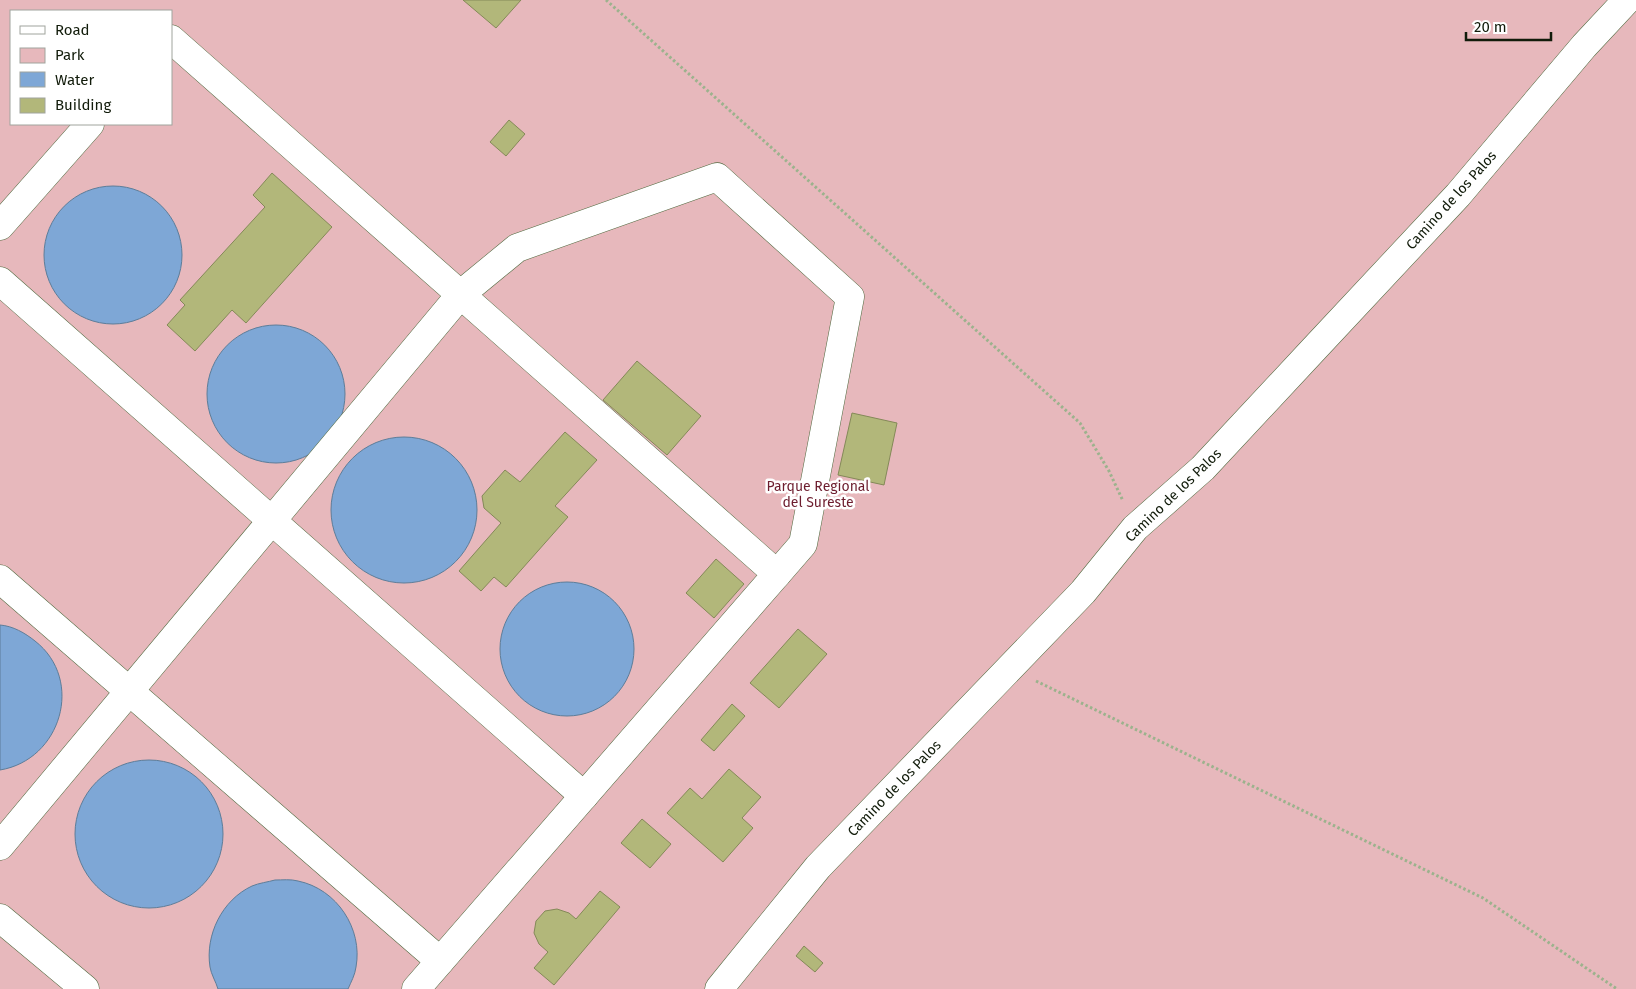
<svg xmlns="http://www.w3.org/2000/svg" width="1636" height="989" font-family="'Fira Sans',sans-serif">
<rect width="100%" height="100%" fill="#d9f5c6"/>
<path fill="#e7b8bc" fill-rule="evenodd" d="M0,0H1636V989H0ZM11,11H171V124H11Z"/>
<g fill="#7ea7d6" stroke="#5d7d99">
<circle cx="113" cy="255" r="69"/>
<circle cx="276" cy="394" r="69"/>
<circle cx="404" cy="510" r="73"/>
<circle cx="567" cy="649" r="67"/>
<path d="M0,625C13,626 25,633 35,641C85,680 61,760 0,770Z"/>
<circle cx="149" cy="834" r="74"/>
<path d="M275,880C282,880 291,879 298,881C337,889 363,929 356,967C355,975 351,982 348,989H218C216,982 211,974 210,967C205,935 222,900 252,886C259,883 268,882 275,880Z"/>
</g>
<g fill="#b2b77a" stroke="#848958">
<path d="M463,0H521L496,28Z"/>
<path d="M509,120L525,134L506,156L490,142Z"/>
<path d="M272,173L332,227L246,323L232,310L195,351L167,325L185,305L180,300L265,207L253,195Z"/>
<path d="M637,361L701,416L667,455L603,400Z"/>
<path d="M852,413L897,423L884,485L838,475Z"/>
<path d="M565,432L597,460L555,506L568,517L506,587L494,577L481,591L459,571L501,523L484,508L482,496L505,470L520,482Z"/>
<path d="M716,559L744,584L714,618L686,593Z"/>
<path d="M798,629L827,654L779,708L750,683Z"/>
<path d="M732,704L745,716L714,751L701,740Z"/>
<path d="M729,769L761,797L742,818L753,828L723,862L667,813L690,788L702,799Z"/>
<path d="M642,819L671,844L650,868L621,843Z"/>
<path d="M600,891L620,907L554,985L534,968L548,952L539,944L534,933L536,921L545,911L557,909L569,913L576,919Z"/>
<path d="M804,946L823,963L815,972L796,956Z"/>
</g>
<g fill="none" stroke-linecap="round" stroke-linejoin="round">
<defs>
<g id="minor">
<path d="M171,39L777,574L416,989"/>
<path d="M0,226L90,124"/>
<path d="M0,281L584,796"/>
<path d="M0,579L440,961"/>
<path d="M0,846L461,294L517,248L717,177L850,297L803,544L777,574"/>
<path d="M0,918L85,989"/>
<path d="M719,989L818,867L1083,592L1135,528L1203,468L1314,349L1458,195L1584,46L1627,0"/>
</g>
</defs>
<use href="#minor" stroke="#526a40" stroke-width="29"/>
<g stroke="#9cb28d" stroke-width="3" stroke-dasharray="2.5 2.5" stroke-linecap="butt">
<path d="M606,0L1080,423L1109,471L1123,501"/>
<path d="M1036,681L1483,898L1617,989"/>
</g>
<use href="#minor" stroke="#fff" stroke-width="28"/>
</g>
<g text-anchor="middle" stroke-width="5" stroke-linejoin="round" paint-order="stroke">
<g font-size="14" fill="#111b0a" stroke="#fff">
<text transform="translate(1451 200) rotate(-48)" y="5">Camino de los Palos</text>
<text transform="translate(1173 495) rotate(-44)" y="5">Camino de los Palos</text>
<text transform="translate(894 788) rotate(-46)" y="5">Camino de los Palos</text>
</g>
<g font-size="14" fill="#6d1d2e" stroke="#fff">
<text x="818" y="491">Parque Regional<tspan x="818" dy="16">del Sureste</tspan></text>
</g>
</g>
<rect x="10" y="10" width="162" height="115" fill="#ffffff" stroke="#a0a49d"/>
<rect x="20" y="26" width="25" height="8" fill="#ffffff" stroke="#a0a49d"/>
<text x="55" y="35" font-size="15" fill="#111b0a">Road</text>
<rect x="20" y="48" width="25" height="15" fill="#e7b8bc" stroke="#a0a49d"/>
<text x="55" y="60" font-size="15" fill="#111b0a">Park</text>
<rect x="20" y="72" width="25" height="15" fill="#7ea7d6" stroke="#a0a49d"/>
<text x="55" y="85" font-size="15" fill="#111b0a">Water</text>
<rect x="20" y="98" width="25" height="15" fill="#b2b77a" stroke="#a0a49d"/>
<text x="55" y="110" font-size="15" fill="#111b0a">Building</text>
<path d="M1466 32v8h85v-8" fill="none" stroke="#111b0a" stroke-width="2.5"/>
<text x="1474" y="32" font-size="15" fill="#111b0a" stroke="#ffffff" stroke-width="4" paint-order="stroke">20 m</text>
</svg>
